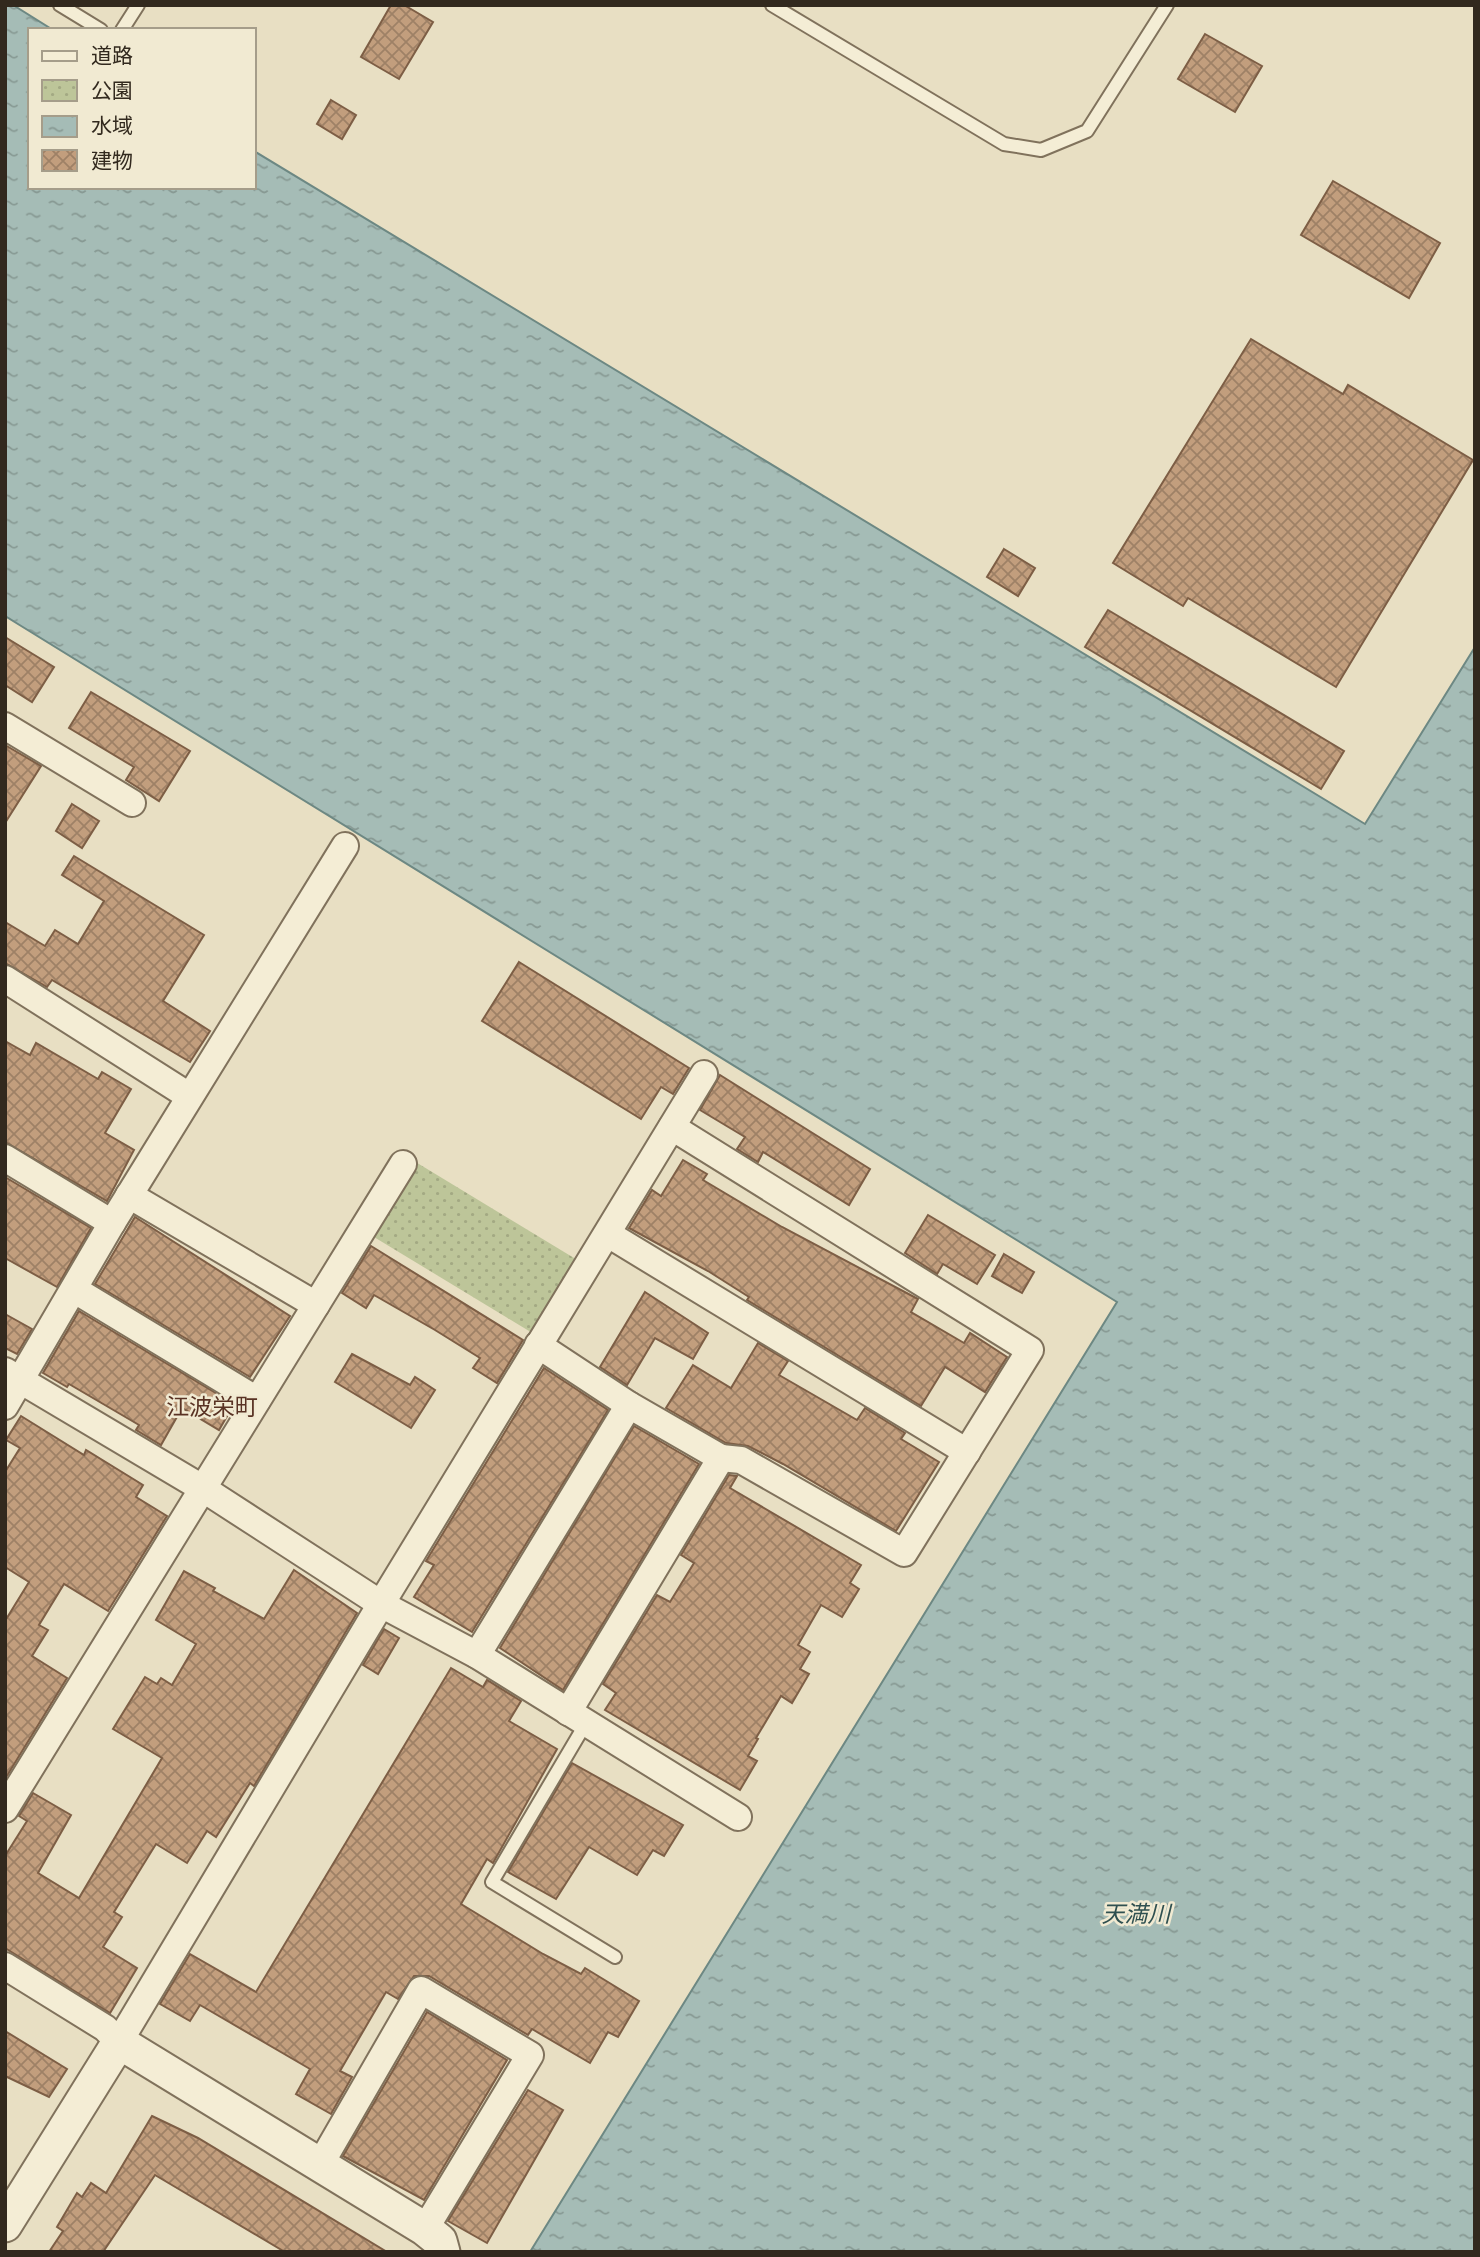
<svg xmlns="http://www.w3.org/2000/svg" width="1480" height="2257" font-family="'Times New Roman','Noto Sans JP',serif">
<defs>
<pattern id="park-dots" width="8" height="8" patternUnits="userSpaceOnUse" patternTransform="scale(1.75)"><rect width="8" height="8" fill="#bdc599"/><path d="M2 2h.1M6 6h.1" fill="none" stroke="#a3a983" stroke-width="1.8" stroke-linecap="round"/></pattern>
<pattern id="water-ripples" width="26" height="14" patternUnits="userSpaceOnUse" patternTransform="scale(1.75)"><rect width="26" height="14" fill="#a5bcb6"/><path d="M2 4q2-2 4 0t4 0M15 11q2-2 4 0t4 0" fill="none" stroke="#879993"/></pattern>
<pattern id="building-cross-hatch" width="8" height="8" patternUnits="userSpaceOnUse" patternTransform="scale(1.75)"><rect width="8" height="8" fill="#c29e7d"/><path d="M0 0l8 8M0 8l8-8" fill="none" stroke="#9e8166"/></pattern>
</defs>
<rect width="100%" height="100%" fill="#e8dfc3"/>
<path fill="url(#park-dots)" d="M414,1161L579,1261L534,1334L369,1234Z"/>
<path fill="url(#water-ripples)" stroke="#6d8883" stroke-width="2" d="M5,5H13L53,30H30V187H254V151L1365,824L1475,647V2252H530L1117,1302L5,616Z"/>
<g fill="url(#building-cross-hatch)" stroke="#7d5e45" stroke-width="2">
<path d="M391,5H404L433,22L399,79L361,57Z"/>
<path d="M1205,34L1262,66L1235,112L1178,79Z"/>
<path d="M331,100L356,115L342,139L317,124Z"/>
<path d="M1333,181L1440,243L1409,298L1301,235Z"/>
<path d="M1251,339L1343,394L1348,385L1473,460L1336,687L1188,598L1183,606L1113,563Z"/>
<path d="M1004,549L1035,568L1018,596L987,577Z"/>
<path d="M1108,610L1344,751L1321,789L1085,647Z"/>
<path d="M5,637L54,667L32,702L5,685Z"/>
<path d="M91,692L190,751L159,801L126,780L134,767L69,728Z"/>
<path d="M5,745L41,766L5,823Z"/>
<path d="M72,804L99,821L82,848L56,831Z"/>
<path d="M74,856L204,935L163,1001L210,1031L190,1062L52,980L47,987L5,963V922L45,946L55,930L78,944L104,901L62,875Z"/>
<path d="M519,962L689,1068L673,1094L661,1087L641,1119L482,1021Z"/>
<path d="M5,1041L30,1055L36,1043L98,1079L102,1072L131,1089L105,1133L134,1150L107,1201L5,1142Z"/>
<path d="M720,1075L870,1169L849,1205L763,1152L758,1162L737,1149L745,1137L700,1110Z"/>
<path d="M683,1160L707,1174L703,1180L782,1227L918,1299L911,1312L964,1343L970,1333L1007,1357L985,1392L945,1367L921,1406L747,1300L749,1297L708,1271L629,1228L652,1190L661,1196Z"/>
<path d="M5,1177L91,1228L57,1287L5,1258Z"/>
<path d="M928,1215L995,1255L977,1284L943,1264L937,1274L905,1253Z"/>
<path d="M135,1217L290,1316L250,1377L95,1284Z"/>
<path d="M371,1246L523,1340L497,1383L473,1368L480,1358L435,1330L374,1295L366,1308L342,1293Z"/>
<path d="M1004,1254L1034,1272L1022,1293L992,1276Z"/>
<path d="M645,1292L708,1333L693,1359L655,1338L627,1385L600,1367Z"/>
<path d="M79,1311L234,1404L219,1430L182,1408L161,1445L136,1430L139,1425L69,1384L67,1387L43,1373Z"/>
<path d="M5,1314L32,1329L17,1354L5,1348Z"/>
<path d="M758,1343L788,1361L779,1375L857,1420L865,1408L905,1433L901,1439L939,1462L896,1531L783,1464L748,1446L726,1443L666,1408L693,1365L731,1388Z"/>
<path d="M352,1354L410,1385L415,1377L435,1390L411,1428L335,1382Z"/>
<path d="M544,1368L608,1410L472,1632L414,1597L434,1565L426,1561Z"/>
<path d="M21,1416L84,1455L86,1450L143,1485L136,1497L167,1516L108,1611L64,1584L39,1625L48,1630L32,1656L67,1678L5,1779V1621L29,1582L5,1567V1472L20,1448L6,1440Z"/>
<path d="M634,1426L699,1464L563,1690L500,1648Z"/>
<path d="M729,1475L737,1476L730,1488L861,1565L850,1583L859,1589L842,1617L821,1605L798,1645L810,1652L800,1669L809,1674L792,1703L781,1696L756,1738L758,1739L748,1756L757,1761L740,1790L605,1710L616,1693L603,1684L657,1595L670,1602L694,1563L681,1555Z"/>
<path d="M294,1570L357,1613L254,1786L250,1783L216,1837L207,1831L187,1863L156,1844L114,1912L122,1917L103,1947L137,1968L110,2013L5,1948V1856L27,1821L19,1816L33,1793L71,1815L38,1873L79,1898L162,1758L113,1729L145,1677L157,1684L161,1678L172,1685L196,1644L156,1620L184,1571L215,1588L213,1591L264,1619Z"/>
<path d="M384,1629L399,1638L378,1674L363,1665Z"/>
<path d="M451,1668L483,1687L487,1680L521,1701L509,1721L557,1749L493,1863L487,1859L461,1904L543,1954L581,1974L585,1968L639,2001L618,2037L608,2032L590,2063L532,2029L528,2035L429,1976H414L398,1999L386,1992L340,2071L352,2077L331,2114L296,2094L310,2069L200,2005L190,2021L160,2004L190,1954L256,1992Z"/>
<path d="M572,1763L683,1825L664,1856L653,1850L637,1875L589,1847L556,1899L508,1872Z"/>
<path d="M427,2012L507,2060L424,2200L343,2156Z"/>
<path d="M5,2031L67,2069L49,2097L5,2076Z"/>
<path d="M528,2090L563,2110L487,2243L448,2221Z"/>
<path d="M152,2116L198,2138L387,2252H285L155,2175L103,2252H49L63,2231L57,2227L77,2193L82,2197L91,2183L106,2193Z"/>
</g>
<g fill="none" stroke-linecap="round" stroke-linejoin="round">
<defs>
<g id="service">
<path d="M60,5L101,30"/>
<path d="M772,5L1004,144L1041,150L1087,131L1167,5"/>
<path d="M122,30L138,5"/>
<path d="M586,1723L492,1882L615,1957"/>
</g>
<g id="minor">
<path d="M5,726L132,803"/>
<path d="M5,979L189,1096"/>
<path d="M672,1127L1030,1350L904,1553L741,1460L721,1458"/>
<path d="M5,1158L112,1223"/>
<path d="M129,1195L316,1305"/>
<path d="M608,1234L967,1452"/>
<path d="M75,1290L257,1400"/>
<path d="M538,1345L629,1405L721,1458L568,1712"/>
<path d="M5,1371L202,1488L381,1604L477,1655L738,1817"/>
<path d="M5,1406L112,1223L345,846"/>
<path d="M477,1655L629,1405"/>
<path d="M5,1809L403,1164"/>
<path d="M5,1966L105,2028L119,2042L381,1604L704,1074"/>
<path d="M321,2163L421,1990L530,2055L425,2229"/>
</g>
<path id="tertiary" d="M5,2225L119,2042L425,2229L440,2241L443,2252"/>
</defs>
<use href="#service" stroke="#80725c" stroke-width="16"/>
<use href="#minor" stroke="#80725c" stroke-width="30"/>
<use href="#tertiary" stroke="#80725c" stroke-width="37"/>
<use href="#service" stroke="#f4edd5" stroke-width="12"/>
<use href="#minor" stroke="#f4edd5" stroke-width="26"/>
<use href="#tertiary" stroke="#f4edd5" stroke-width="33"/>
</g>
<g text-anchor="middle" stroke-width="5" stroke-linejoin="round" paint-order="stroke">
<g font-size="23" fill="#593223" stroke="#f1ead2">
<text x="212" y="1415">江波栄町</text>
</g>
<g font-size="23" font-style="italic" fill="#2f5050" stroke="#f1ead2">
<text x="1136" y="1922">天満川</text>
</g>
</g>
<rect width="1480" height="2257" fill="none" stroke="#32291e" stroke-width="14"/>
<rect x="28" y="28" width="228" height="161" fill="#f1ead2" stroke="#a59d8a" stroke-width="2"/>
<rect x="42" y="51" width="35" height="10" fill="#f4edd5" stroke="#a59d8a" stroke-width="2"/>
<text x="91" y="63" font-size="21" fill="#32291e">道路</text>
<rect x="42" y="80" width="35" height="21" fill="url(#park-dots)" stroke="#a59d8a" stroke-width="2"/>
<text x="91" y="98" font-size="21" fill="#32291e">公園</text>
<rect x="42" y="116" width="35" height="21" fill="url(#water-ripples)" stroke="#a59d8a" stroke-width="2"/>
<text x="91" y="133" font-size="21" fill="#32291e">水域</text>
<rect x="42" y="150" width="35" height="21" fill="url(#building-cross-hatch)" stroke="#a59d8a" stroke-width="2"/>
<text x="91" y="168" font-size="21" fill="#32291e">建物</text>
</svg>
